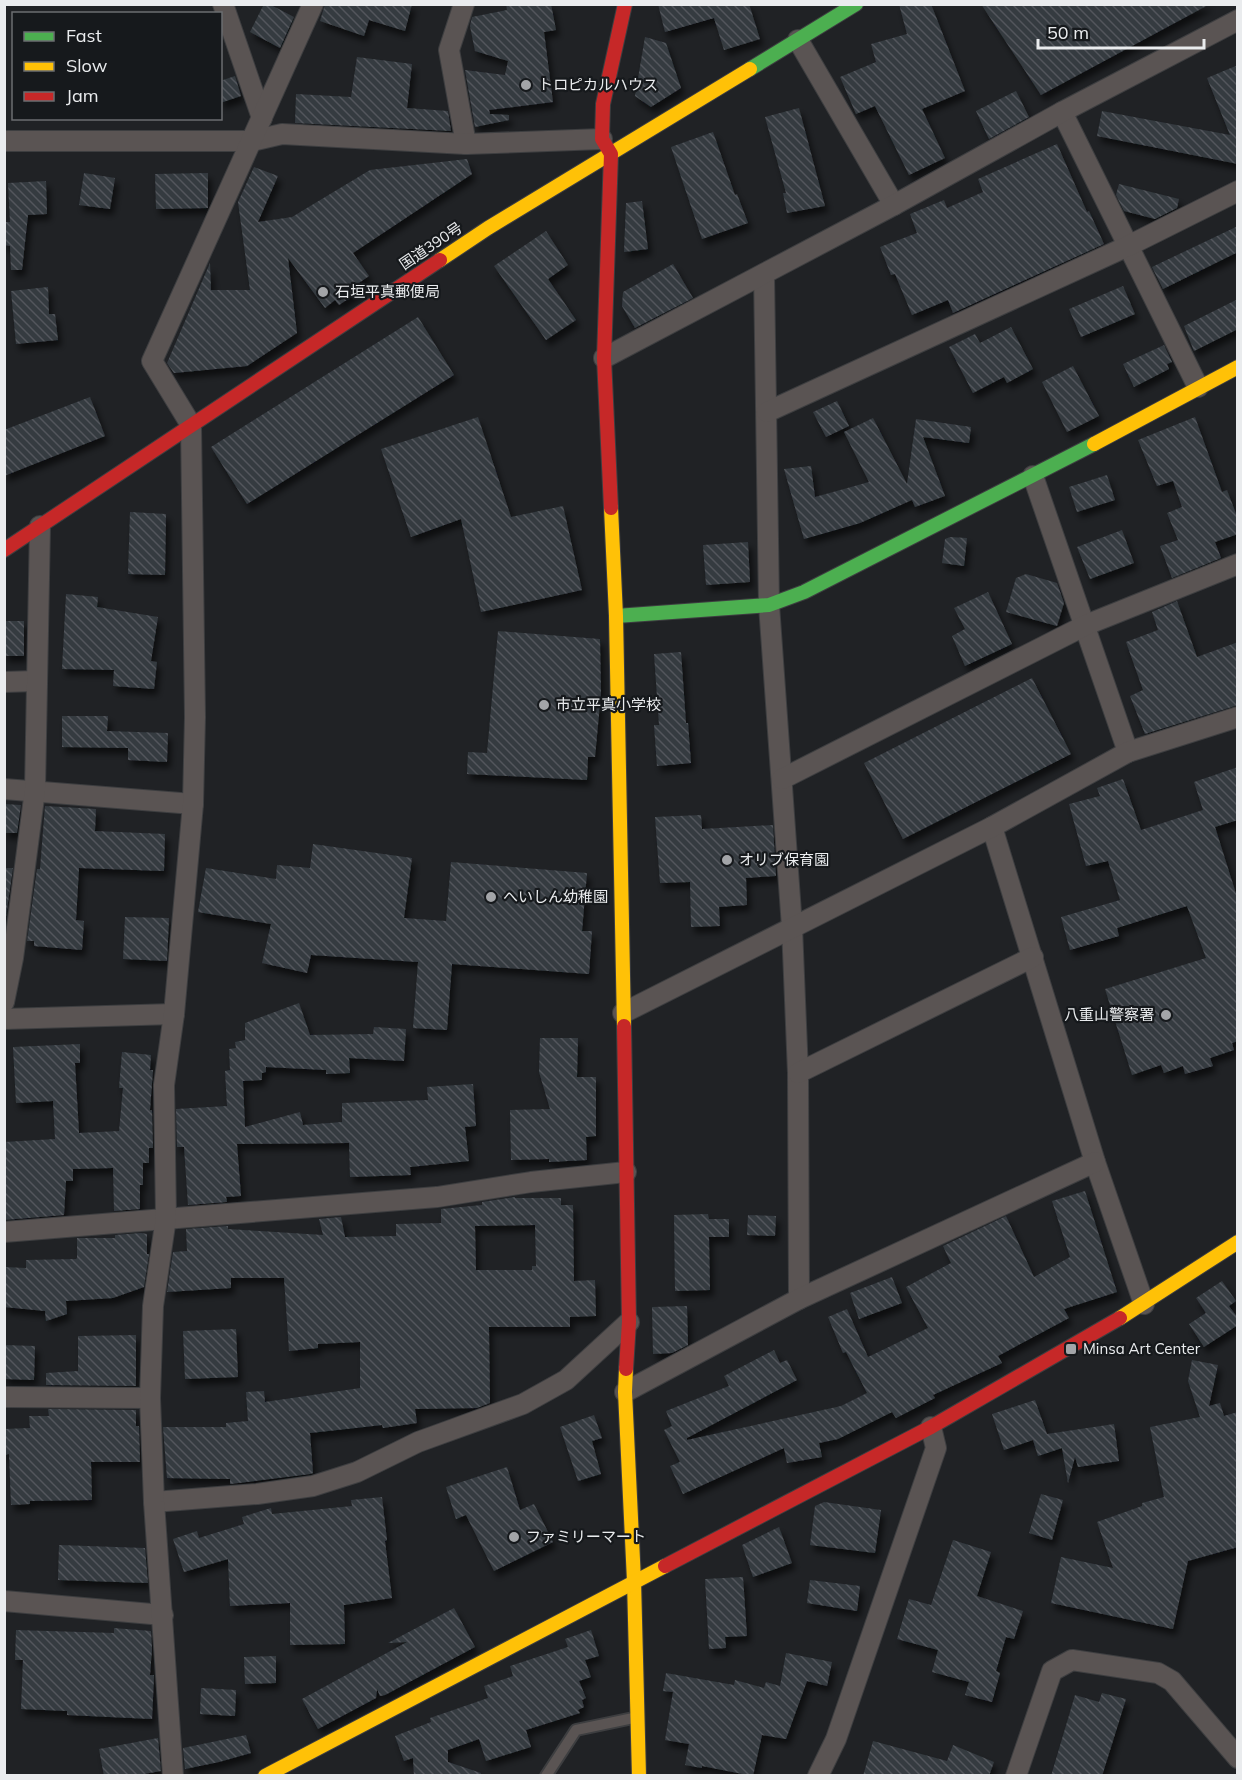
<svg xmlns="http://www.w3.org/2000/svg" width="1242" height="1780" font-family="Mulish,'Noto Sans JP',sans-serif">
<defs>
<pattern id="building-back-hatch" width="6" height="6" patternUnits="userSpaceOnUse" patternTransform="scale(1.5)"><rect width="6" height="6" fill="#343a40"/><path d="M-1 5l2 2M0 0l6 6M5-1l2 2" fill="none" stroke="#52575c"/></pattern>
<filter id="shadow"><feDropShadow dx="3.5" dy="6" stdDeviation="3" flood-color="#0009"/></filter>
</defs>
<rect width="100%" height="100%" fill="#202225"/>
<g fill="url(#building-back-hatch)" fill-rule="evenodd" filter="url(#shadow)">
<path d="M264,4H269L294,17L280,48L250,32Z"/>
<path d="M325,4H412L405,31L369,20L364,36L320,21Z"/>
<path d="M506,4H551L556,30L544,32L553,102L489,110L490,114L509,115V120L475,127L465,70L505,75L508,61L475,51L470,26L472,17L507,10Z"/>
<path d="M658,4H749L760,39L724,50L714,18L665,32Z"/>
<path d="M899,4H931L965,91L922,109L945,158L909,175L875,106L856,114L840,77L876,62L871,44L907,34Z"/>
<path d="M981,4H1210L1041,95Z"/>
<path d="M645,37L666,43L681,88L651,107L635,96Z"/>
<path d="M357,57L412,64L407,108L448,111L451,131L295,123L296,94L351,97Z"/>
<path d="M1238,65V164L1097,136L1102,111L1230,135L1207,78Z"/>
<path d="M235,76L241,96L220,103V81Z"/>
<path d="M1016,91L1029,117L989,139L976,111Z"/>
<path d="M799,108L825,206L787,213L783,193H786L765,117Z"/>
<path d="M713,132L735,195L737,194L748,223L702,239L671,147Z"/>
<path d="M1057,144L1087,212L1089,211L1104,244L953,313L948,300L912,315L895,274L891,275L880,247L917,233L910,214L944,200L947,208L983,192L978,179Z"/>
<path d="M467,159L472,174L353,253L369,276L356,285L360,291L339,305L335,300L325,308L288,258L297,333L247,366L174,373L167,363L210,263L211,290H250L238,202L254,167L278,176L258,222L292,217L370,170Z"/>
<path d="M84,173L115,178L110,209L79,205Z"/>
<path d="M208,173V208L156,209L155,174Z"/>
<path d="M46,181L47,214L28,215L22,270H11L10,246L4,245V222H10L8,183Z"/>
<path d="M1119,184L1179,199L1177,208L1155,219L1124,211L1116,195Z"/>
<path d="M642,201L648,249L624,252L626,203Z"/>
<path d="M1238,226V252L1163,289L1152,267Z"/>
<path d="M546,231L568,265L548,279L576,320L546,340L494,266Z"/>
<path d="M673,264L693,298L635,328L622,306L623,292Z"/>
<path d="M1123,286L1135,314L1081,337L1069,309Z"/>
<path d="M48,287L49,314H55L58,340L16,344L11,291Z"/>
<path d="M1238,299V329L1194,351L1184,326Z"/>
<path d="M418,317L454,375L247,504L211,447Z"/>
<path d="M1011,327L1033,369L1007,383L1004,377L973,393L949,347L975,334L980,343Z"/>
<path d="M1164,345L1172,362L1167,364L1169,369L1134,387L1123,364Z"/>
<path d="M1073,366L1099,416L1067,432L1042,382Z"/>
<path d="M90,397L105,436L4,476V430Z"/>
<path d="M837,401L849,426L826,437L813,412Z"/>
<path d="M478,417L511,517L563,506L582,590L481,612L461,519L411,537L381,449Z"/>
<path d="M1195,417L1222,492L1227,490L1238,519V534L1215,542L1221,558L1172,578L1160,546L1178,540L1167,513L1182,507L1173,481L1157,486L1138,440Z"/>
<path d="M873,418L907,484L916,419L971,427L969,443L923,437L945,496L915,507L912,500L860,523L804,539L784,469L811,466L815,497L869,482L844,432Z"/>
<path d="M1107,475L1115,500L1077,512L1069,487Z"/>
<path d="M130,512L166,514L165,575L128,574Z"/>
<path d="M1122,530L1134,563L1090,579L1077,547Z"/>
<path d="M950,537L967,538L964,566L942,563L945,539Z"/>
<path d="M748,542L750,582L706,585L703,545Z"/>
<path d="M1026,574L1057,583L1064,603L1057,626L1006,612L1016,578Z"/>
<path d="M988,592L1012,644L965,666L952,636L965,629L954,608Z"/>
<path d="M66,594L98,597L97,607L158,617L151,661L157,662L154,689L113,686L114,670L62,669Z"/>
<path d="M1177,601L1197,657L1238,642V705L1145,734L1130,696L1143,690L1126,642L1158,630L1152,612Z"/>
<rect x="4" y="621" width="20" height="35"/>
<path d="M498,631L600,639L601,693L595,757H588L587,780L467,774L468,752L487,753Z"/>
<path d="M681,652L686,723H688L691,763L657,766L654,725H659L654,654Z"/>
<path d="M1032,678L1071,754L903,839L864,763Z"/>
<path d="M62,716H108L107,731L168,733L167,762L128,760V748L62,747Z"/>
<path d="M1238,767V820L1215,827L1238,900V1041L1232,1043L1234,1050L1210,1058L1213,1066L1185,1074L1183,1066L1164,1073L1161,1065L1132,1075L1105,989L1206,958L1187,906L1117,928L1119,936L1070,950L1061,917L1120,900L1108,861L1086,866L1069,804L1100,796L1097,788L1123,779L1141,830L1203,810L1194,782Z"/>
<path d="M4,804L21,805L17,833H4Z"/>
<path d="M45,806L96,809L95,831L165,834L164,871L79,868L76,920L84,921L82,950L34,946V941H27L37,869H40Z"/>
<path d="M701,815L702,829L773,825L776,876L746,878L747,905L719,907L720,926L691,927L690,882L660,883L655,817Z"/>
<path d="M313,844L412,858L404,918L446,921L451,862L587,873L582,931H592L589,974L452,964L447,1030L413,1028L418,962L311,955L307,973L262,963L271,924L198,912L206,868L276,879L277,865L310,868Z"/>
<path d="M4,868H13L4,930Z"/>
<path d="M125,917L169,918L167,961L123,959Z"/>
<path d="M299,1003L310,1035L373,1034L374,1027L406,1029L404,1061L349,1058L350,1073L326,1074V1070L266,1067V1072L262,1073V1080L243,1081L245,1127L300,1112L303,1125L342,1122V1103L428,1100L427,1087L473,1084L476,1126L465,1127L469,1161L410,1167L411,1175L350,1177L349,1143L237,1144L241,1196L226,1197L227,1202L188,1205L184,1147H177L176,1109L227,1106L225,1071L230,1070L229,1049L236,1048L235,1042L245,1040V1023Z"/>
<path d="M540,1038H578L577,1077H596V1136L586,1137L587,1160L549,1162V1159L511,1160L510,1110L550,1109L539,1072Z"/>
<path d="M80,1044V1063H75L79,1133L119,1131L123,1088H119L122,1052L151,1055L150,1070H153L150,1110H152L153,1148H149V1163H143V1185H140V1209L114,1211L113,1168L73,1169V1181H66L64,1215L4,1220V1142L55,1139L53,1101L16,1103L13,1047Z"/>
<path d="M1085,1191L1117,1292L1064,1309L1069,1318L998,1356L1002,1363L933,1395L935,1398L896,1418L892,1412L838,1439L819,1443L822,1457L787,1463L784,1448L683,1494L670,1466L680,1462L664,1430L672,1426L666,1411L729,1386L724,1376L774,1350L780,1363L787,1360L797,1380L687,1438V1440L841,1406L867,1393L846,1352L843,1353L828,1317L847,1309L868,1357L928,1328L906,1287L951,1263L943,1246L1006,1216L1034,1277L1070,1257L1052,1201Z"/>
<path d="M515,1197V1198H561V1205H573L574,1281L595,1280L596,1316L570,1317V1327H489L490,1403L477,1408L415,1409L417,1423L383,1428L382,1425L310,1433L313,1473L310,1474L230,1484V1479L167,1478L163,1427H226V1423L248,1421L246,1392L264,1391L265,1402L360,1388V1342L318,1344V1348L289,1351L284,1278H231V1288L167,1292L173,1252L187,1251L186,1229L228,1226V1229L323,1235L319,1219L341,1217L345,1237L396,1236V1224L441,1223V1209L482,1205V1202ZM535,1225L536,1266H532V1270H476L475,1226Z"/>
<path d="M708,1214L709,1219H729V1237H709L710,1290L675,1291L674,1215Z"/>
<path d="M748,1215L776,1216L775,1236L747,1235Z"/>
<path d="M141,1233L147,1234V1254H149L144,1287L113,1298L66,1301L67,1314L46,1321L45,1311L4,1307V1267L26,1268V1260L76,1259L77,1258V1238H115V1235Z"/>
<path d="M892,1277L902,1303L859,1319L850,1293Z"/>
<path d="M1222,1281L1236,1301L1229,1306L1238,1318V1325L1204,1347L1189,1324L1206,1313L1196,1298Z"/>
<path d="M687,1306L688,1345L672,1353L653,1354L652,1307Z"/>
<path d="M236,1329L238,1377L185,1379L183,1331Z"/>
<path d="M136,1335V1386L46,1385V1373L78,1371V1336Z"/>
<path d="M4,1345L35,1346L34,1380L4,1379Z"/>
<path d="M1192,1360L1218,1365L1209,1406L1220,1403L1224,1416L1238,1412V1547L1188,1561L1173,1629L1051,1603L1061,1557L1113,1568L1097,1522L1142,1506V1503L1164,1497L1150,1427L1200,1417L1188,1381Z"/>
<path d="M1035,1400L1047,1434L1114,1424L1119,1461L1078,1467L1075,1457L1068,1483L1062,1448L1038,1456L1033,1440L1004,1450L992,1414Z"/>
<path d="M48,1409L136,1410V1426H139L140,1462H91L92,1500L30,1501V1504L11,1505L9,1454L4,1455V1429L30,1428L29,1416H49Z"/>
<path d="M594,1415L602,1438L592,1441L601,1474L578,1481L560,1427Z"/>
<path d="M507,1467L520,1510L534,1504L553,1542L494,1571L466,1515L456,1519L446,1487Z"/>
<path d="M1041,1494L1063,1500L1052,1540L1029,1533Z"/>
<path d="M382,1497L387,1540L385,1541L392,1598L344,1605L345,1644L290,1645V1603L230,1606L228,1559L184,1572L173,1539L197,1531L199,1538L244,1524L242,1517L271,1508L272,1514L352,1506L351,1500Z"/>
<path d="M824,1502L881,1510L875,1553L810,1545L815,1506Z"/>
<path d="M779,1527L792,1563L753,1577L742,1545Z"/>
<path d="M953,1540L991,1552L977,1596L1023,1611L1014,1639L1006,1637L996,1671L1000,1673L992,1702L965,1695L969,1682L932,1672L938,1650L897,1639L909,1599L931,1605Z"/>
<path d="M59,1545L145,1548L148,1583L58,1580Z"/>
<path d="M743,1577L747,1636L725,1637L726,1648L709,1649L705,1579Z"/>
<path d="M810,1580L860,1586L857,1611L807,1603Z"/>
<path d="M454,1608L475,1647L385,1695L380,1696L377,1689L376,1698L318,1729L302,1699L407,1642L388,1643Z"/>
<path d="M114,1628L151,1631L152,1649L150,1675H154V1677L152,1719L67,1715V1711L21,1709L23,1660H15L16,1630L114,1633Z"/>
<path d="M591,1630L599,1656L585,1660L591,1677L579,1681L586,1698L582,1700L584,1707L578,1710L580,1713L526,1730L531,1747L486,1761L479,1739L448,1750V1762L481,1773L480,1776H414L413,1758L404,1761L395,1736L431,1722L430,1718L488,1698L484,1686L513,1676L510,1666L568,1647L565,1639Z"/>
<path d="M786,1653L832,1662L827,1686L807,1681L786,1739L762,1735L753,1776L702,1766V1768L685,1765L689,1744L665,1740L673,1692L663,1691L666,1673L734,1685L735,1680L764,1688L766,1682L780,1686Z"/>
<path d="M276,1656V1683L245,1684L244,1657Z"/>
<path d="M201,1688L236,1690L235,1716L200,1714Z"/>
<path d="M1102,1693L1126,1699L1102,1776H1051L1075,1695L1099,1702Z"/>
<path d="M246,1735L251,1753L219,1762L185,1769L183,1748Z"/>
<path d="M158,1738L161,1771L144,1774V1776H104L99,1749Z"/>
<path d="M873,1741L947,1761L953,1745L994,1762L989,1776H863Z"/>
</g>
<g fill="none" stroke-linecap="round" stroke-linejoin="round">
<defs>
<path id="lane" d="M546,1776L576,1730L638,1717"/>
<g id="street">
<path d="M223,4L262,118"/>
<path d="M464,4L449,50L466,144"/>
<path d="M798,40L894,205"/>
<path d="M1062,112L1198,387"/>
<path d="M4,141H252L282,134L466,144L602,139"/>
<path d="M764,274L769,605L792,927L798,1073L799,1299"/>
<path d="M604,358L894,205L1062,112L1238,20"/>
<path d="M767,412L1128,246L1238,191"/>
<path d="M1033,476L1128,752"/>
<path d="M4,682L36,681"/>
<path d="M782,779L1086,625L1238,564"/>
<path d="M4,789L193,804"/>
<path d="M992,827L1095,1162L1144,1304"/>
<path d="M4,1002L13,958L35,790L40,526"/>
<path d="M623,1013L992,827L1128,752L1238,717"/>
<path d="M4,1019L174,1014"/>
<path d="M798,1073L1033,957"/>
<path d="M4,1232L437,1197L531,1182L626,1172"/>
<path d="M625,1392L799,1299L1095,1162"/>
<path d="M4,1397L150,1398"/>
<path d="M154,1502L257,1494L313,1486L357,1472L418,1442L523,1404L566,1380L629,1322"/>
<path d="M4,1601L163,1615"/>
<path d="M173,1776L154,1502L150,1398L153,1306L166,1218L164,1085L174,1014L193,804L195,717L191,425L152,361L313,4"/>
<path d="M818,1776L836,1739L936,1448L931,1427"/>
<path d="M1016,1776L1052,1671L1072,1660L1158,1673L1172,1681L1238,1758"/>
</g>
<g id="fast">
<path d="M750,69L856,4"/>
<path d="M616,616L769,605L804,592L1094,444"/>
</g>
<g id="slow">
<path d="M440,260L488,228L750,69"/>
<path d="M1094,444L1238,367"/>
<path d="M611,508L616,616L624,1026"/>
<path d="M1120,1318L1238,1242"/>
<path d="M626,1369L625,1392L634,1581L639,1776"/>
<path d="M265,1776L665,1566"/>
</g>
<g id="jam">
<path d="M611,508L604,358L611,154L602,139L603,104L625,4"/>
<path d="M4,550L440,260"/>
<path d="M624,1026L629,1322L626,1369"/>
<path d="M665,1566L931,1427L1120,1318"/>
</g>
</defs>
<use href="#lane" stroke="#3d3e40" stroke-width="14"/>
<use href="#street" stroke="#3d3e40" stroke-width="22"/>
<use href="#fast" stroke="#3d3e40" stroke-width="16"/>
<use href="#slow" stroke="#3d3e40" stroke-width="16"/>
<use href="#jam" stroke="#3d3e40" stroke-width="16"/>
<use href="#lane" stroke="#5a5453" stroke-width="10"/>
<use href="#street" stroke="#5a5453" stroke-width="20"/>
<use href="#fast" stroke="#4caf50" stroke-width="14"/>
<use href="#slow" stroke="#ffc107" stroke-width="14"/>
<use href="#jam" stroke="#c62828" stroke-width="14"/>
</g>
<g fill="#a3a5a8" stroke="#16191c" stroke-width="2">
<circle cx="526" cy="85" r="6"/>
<circle cx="323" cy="292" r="6"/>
<circle cx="544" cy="705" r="6"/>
<circle cx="727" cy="860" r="6"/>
<circle cx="491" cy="897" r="6"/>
<circle cx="1166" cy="1015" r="6"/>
<rect x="1065" y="1343" width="12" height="12" rx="3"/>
<circle cx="514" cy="1537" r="6"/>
</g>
<g text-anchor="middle" stroke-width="4.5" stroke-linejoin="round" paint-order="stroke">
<g font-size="15" fill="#eaecee" stroke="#16191c" text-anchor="start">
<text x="538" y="90">トロピカルハウス</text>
<text x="335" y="297">石垣平真郵便局</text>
<text x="556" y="710">市立平真小学校</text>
<text x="739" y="865">オリブ保育園</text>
<text x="503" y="902">へいしん幼稚園</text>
<text x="1154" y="1020" text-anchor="end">八重山警察署</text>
<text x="1083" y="1354">Minsa Art Center</text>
<text x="526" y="1542">ファミリーマート</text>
</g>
<g font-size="15" fill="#eaecee" stroke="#16191c">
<text transform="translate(431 246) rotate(-34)" y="5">国道390号</text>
</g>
</g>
<rect width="1242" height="1780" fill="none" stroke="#eaecee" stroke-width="12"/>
<rect x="12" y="12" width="210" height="108" fill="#16191c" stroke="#6b6d70" stroke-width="1.5"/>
<rect x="24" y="32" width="30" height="9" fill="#4caf50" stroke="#6b6d70" stroke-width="1.5"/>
<text x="66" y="42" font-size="18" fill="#eaecee">Fast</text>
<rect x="24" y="62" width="30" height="9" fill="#ffc107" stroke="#6b6d70" stroke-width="1.5"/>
<text x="66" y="72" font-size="18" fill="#eaecee">Slow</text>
<rect x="24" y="92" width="30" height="9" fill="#c62828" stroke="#6b6d70" stroke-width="1.5"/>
<text x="66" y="102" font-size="18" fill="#eaecee">Jam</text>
<path d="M1038 39v9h166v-9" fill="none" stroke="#eaecee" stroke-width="3"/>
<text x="1047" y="39" font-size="18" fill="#eaecee" stroke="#16191c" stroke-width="4.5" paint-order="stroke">50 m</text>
</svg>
